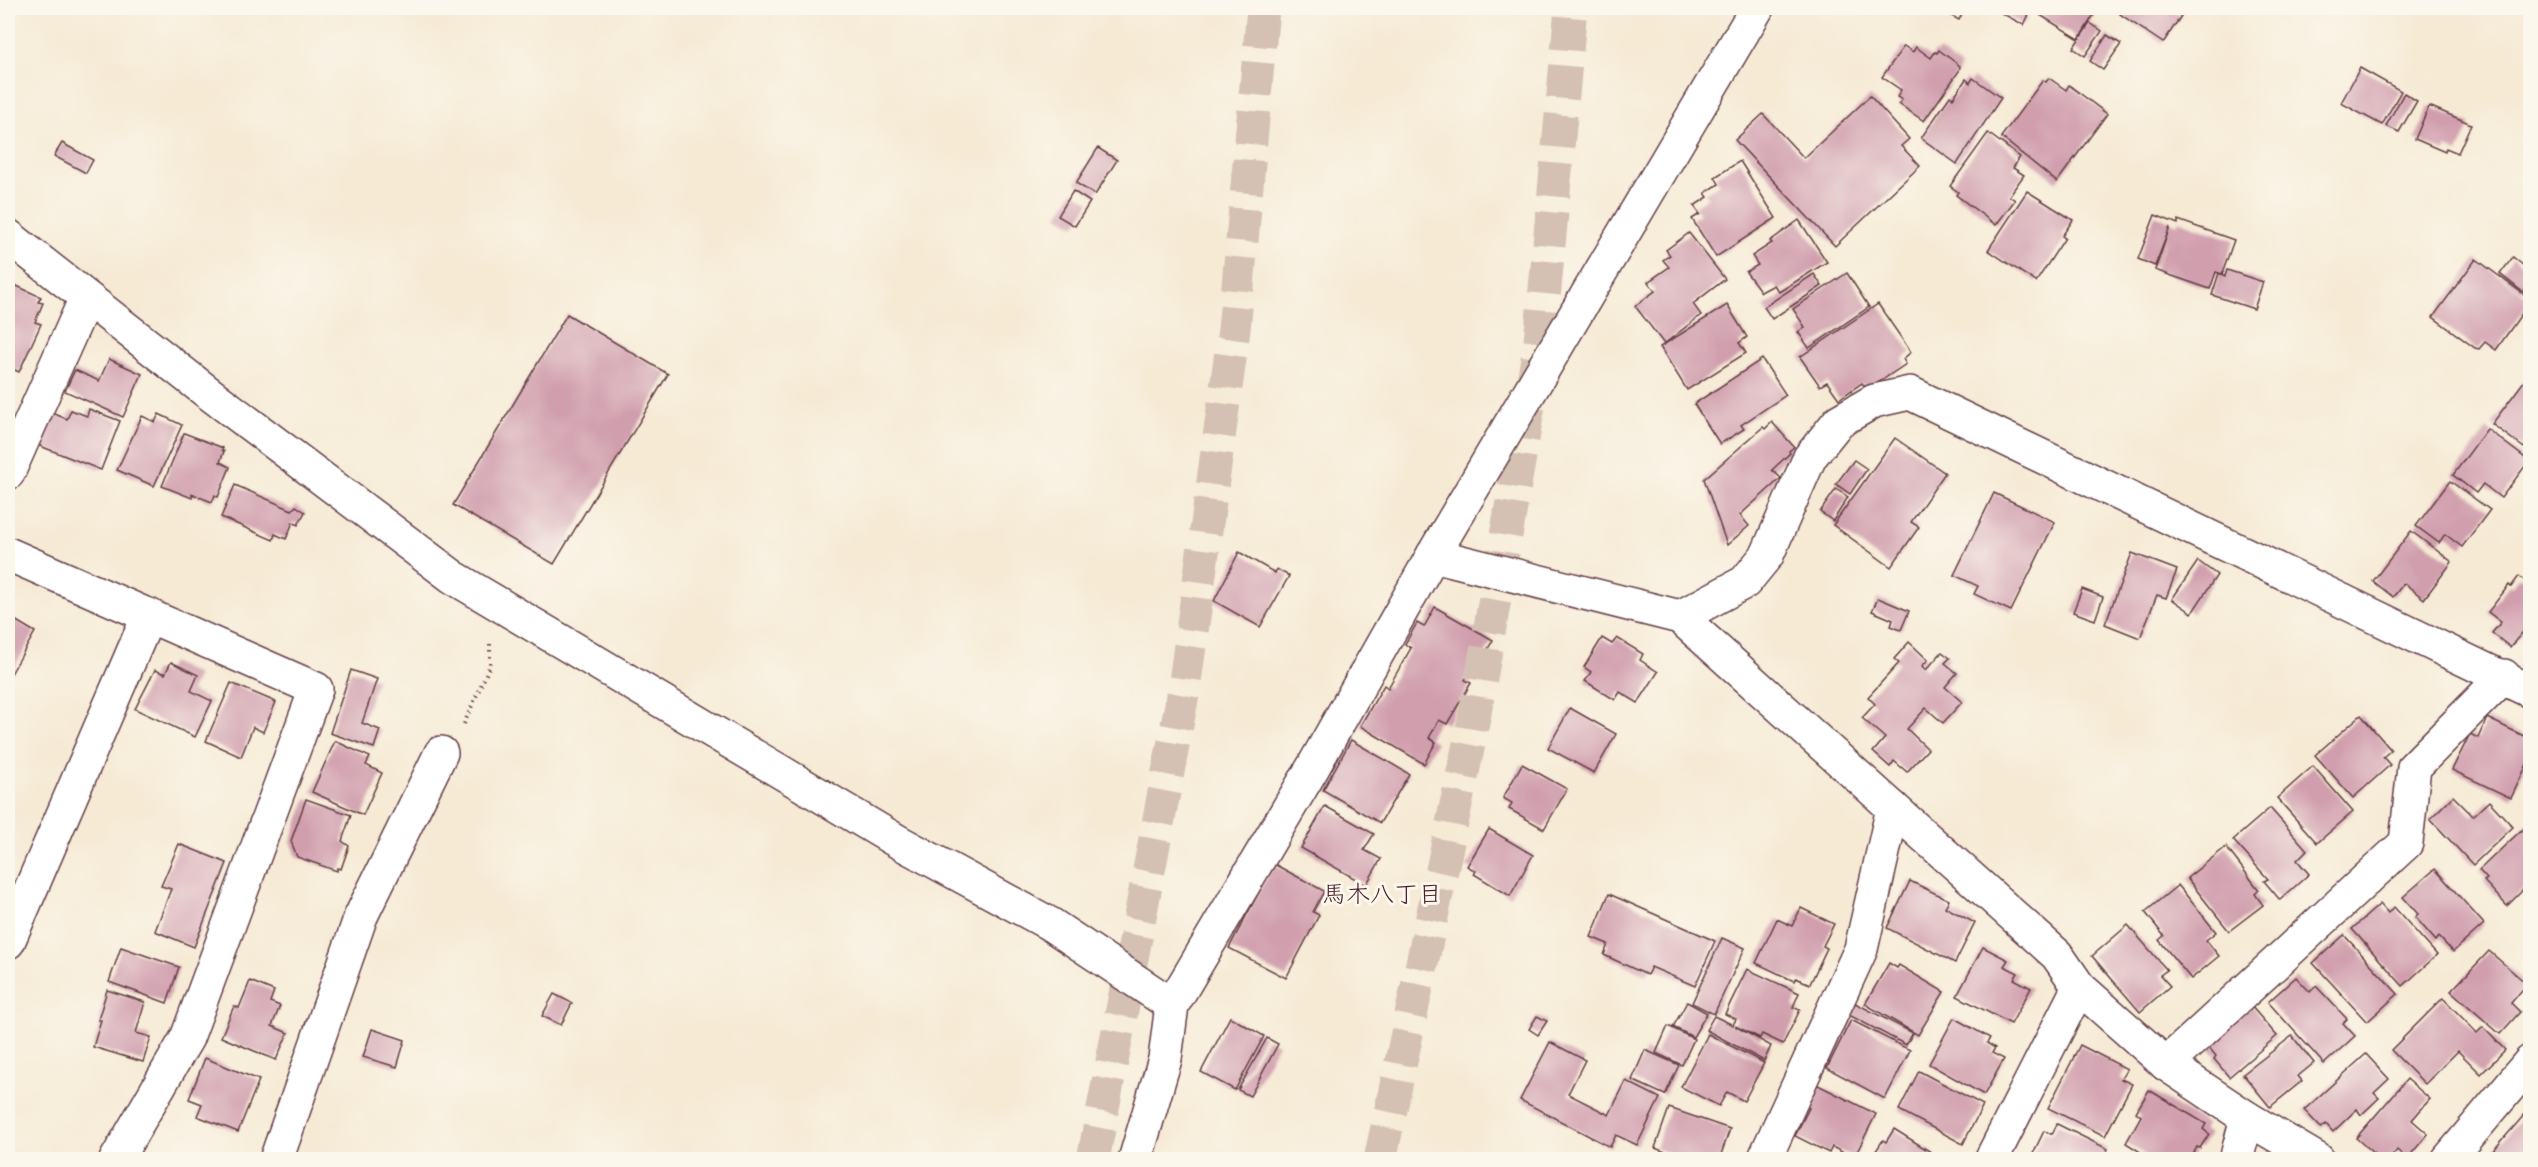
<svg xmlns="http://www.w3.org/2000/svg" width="2538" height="1167" font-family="'Gochi Hand','Klee One',sans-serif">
<rect width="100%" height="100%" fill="#fbf7ec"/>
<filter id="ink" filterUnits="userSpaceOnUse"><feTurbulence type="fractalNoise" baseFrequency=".0167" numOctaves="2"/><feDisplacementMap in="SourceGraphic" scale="12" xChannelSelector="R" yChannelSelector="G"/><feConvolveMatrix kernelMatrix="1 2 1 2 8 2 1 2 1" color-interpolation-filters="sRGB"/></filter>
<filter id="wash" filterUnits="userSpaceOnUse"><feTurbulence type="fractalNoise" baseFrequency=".008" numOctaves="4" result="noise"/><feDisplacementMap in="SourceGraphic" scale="24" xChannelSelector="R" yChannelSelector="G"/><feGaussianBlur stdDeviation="1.35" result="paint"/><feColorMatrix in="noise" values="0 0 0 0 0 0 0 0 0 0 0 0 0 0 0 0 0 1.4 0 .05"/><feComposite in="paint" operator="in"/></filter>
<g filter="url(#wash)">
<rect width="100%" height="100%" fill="#f6ead5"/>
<g id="blocks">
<g fill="#d09ead">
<path d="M1949,8H1965L1959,20L1946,13Z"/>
<path d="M2004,8H2032L2024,25L2001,13Z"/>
<path d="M2045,8H2098L2079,39L2040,15Z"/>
<path d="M2125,8H2168L2181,16L2163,43L2120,14Z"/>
<path d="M2090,23L2102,31L2085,56L2073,48Z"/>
<path d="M2107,35L2121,44L2103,70L2090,61Z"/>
<path d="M1904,46L1913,52L1916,47L1931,58L1935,52L1937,53L1939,50L1960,66L1959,71L1924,121L1899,104L1902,100L1897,97L1901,90L1882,77Z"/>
<path d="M2360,68L2401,91L2382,125L2341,103Z"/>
<path d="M1973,78L2001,98L1957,164L1921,138L1950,96L1953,98L1966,79L1970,83Z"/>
<path d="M2049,78L2066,90L2069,85L2107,114L2057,182L2001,137L2043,80L2046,82Z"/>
<path d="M2404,93L2417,101L2399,132L2386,126Z"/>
<path d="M1870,96L1909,139L1901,146L1920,166L1835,246L1735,140L1763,114L1804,158Z"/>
<path d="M2429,106L2471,124L2458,153L2446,148L2445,152L2415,139Z"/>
<path d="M1988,133L2020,157L2013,168L2024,175L2009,196L2015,200L1996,225L1956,195L1958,192L1950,186Z"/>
<path d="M62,143L93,160L86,173L54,156Z"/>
<path d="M1098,148L1117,160L1095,195L1076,183Z"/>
<path d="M1740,161L1776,218L1716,257L1692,219L1700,214L1694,206L1708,197L1705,193L1719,184L1715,177Z"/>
<path d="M1073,191L1090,202L1075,226L1058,216Z"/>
<path d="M2027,191L2073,220L2062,236L2065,238L2036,282L1988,250Z"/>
<path d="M2155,215L2178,224V220L2234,240L2222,274L2216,272L2210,289L2155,270L2170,227L2155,266L2138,259Z"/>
<path d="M1799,220L1827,262L1779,292L1774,285L1761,292L1746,272L1758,265L1752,256L1772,243L1770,241Z"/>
<path d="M1689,233L1725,279L1693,304L1701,315L1664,344L1635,306L1655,291L1648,282L1669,267L1663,260L1670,255L1666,250Z"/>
<path d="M2513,257L2530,271V283L2523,292L2500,274Z"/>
<path d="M2476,259L2530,299V302L2496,350L2485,342L2479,349L2475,348L2433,317Z"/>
<path d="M2227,270L2263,282L2254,309L2212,295L2219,273L2225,276Z"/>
<path d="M1847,273L1869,307L1809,348L1798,332L1805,327L1793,309Z"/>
<path d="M1814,274L1822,286L1772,319L1764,307Z"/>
<path d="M8,282L41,297L38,302L43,303L35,322L41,324L19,372L8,367Z"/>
<path d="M1878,304L1911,352L1903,359L1906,364L1867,390L1862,383L1839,399L1827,382L1820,386L1800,357Z"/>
<path d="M1727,305L1747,337L1739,343L1746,353L1687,390L1660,347Z"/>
<path d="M567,314L668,374L554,564L453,505Z"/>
<path d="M109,359L142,374L123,417L65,391L75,370L99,381Z"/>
<path d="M1762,359L1786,395L1741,425L1744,429L1720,444L1694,404Z"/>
<path d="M2525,380L2530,385V439L2524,448L2492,424Z"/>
<path d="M89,409L120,421L101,470L35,444L47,411L67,419L71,410L87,416Z"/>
<path d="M159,414L182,425L154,486L117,470L142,416L155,422Z"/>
<path d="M1772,422L1794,447L1789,451L1790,453L1772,470L1781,478L1740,515L1749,526L1727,545L1704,479L1763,427L1765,429Z"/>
<path d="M2487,429L2529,461L2501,498L2483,484L2476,493L2453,475Z"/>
<path d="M184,433L223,448L222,450L224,451L220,462L230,467L218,497L215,495L212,502L192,494V498L162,486Z"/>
<path d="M1895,438L1945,473L1911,522L1919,527L1891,567L1833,525Z"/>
<path d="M1854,460L1867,469L1850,494L1836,484Z"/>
<path d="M2450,481L2490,510L2462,547L2445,534L2439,543L2416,526Z"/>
<path d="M235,485L292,510L296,506L305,512L298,525L293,522L286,539L275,534L273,540L221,517Z"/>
<path d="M1836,489L1848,497L1833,521L1820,512Z"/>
<path d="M1994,493L2055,522L2011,611L1974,594L1978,586L1954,575Z"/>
<path d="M2411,531L2452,562L2424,599L2404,583L2393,597L2373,581Z"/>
<path d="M1239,552L1275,573L1277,569L1289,576L1260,627L1214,601Z"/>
<path d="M2132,553L2177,570L2166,598L2157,595L2140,638L2105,624Z"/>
<path d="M2198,561L2217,575L2192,613L2172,599Z"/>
<path d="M2519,576L2530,585V630L2527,634L2523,632L2510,647L2492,633L2501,622L2488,612L2509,585L2511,587Z"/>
<path d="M2082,589L2103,597L2095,620L2073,612Z"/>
<path d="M1878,598L1909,611L1901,630L1891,626L1893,620L1872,611Z"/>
<path d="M1435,607L1493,640L1481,661L1477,659L1465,680L1471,683L1447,724L1439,720L1429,738L1436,742L1424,764L1360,726L1384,685L1388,688L1411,648L1405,644L1417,623L1424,627Z"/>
<path d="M8,616L35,632L8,679Z"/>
<path d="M1602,638L1612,644L1617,638L1643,654L1640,660L1658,672L1638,703L1620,692L1615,700L1585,681L1591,672L1584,667Z"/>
<path d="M1909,642L1928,660L1922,666L1926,670L1942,652L1950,658L1945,663L1957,673L1945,687L1962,702L1943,723L1926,708L1907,729L1928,749L1907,772L1894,761L1890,767L1873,752L1885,738L1862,718L1875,704L1868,697L1899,663L1894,659Z"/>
<path d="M171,662L198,675L191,691L212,701L195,737L135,709L155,670L165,674Z"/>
<path d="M351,670L377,679L362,723L380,730L374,748L330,733Z"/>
<path d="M231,683L276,702L263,732L253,727L241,757L206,741Z"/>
<path d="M1570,708L1616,734L1594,773L1548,748Z"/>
<path d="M2361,715L2391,750L2383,757L2390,765L2353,798L2315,755Z"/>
<path d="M2487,718L2530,739V758L2511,798L2452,770L2470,734L2478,738Z"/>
<path d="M1351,740L1409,774L1380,823L1323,790Z"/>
<path d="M335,741L370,757L366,765L382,773L363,815L312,792Z"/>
<path d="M1522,764L1567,789L1544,829L1509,809L1512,803L1503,798Z"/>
<path d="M2313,766L2353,812L2317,843L2277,798Z"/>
<path d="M2453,796L2473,816L2489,801L2513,827L2473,865L2430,819Z"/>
<path d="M306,799L351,815L342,841L349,846L341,869L337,868V871L297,857L291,841Z"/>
<path d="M1325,806L1374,834L1364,850L1381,859L1366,885L1301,848Z"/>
<path d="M2270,808L2307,850L2297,860L2309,874L2280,900L2264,881L2268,879L2233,840Z"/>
<path d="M2529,823L2530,883L2507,906L2484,881L2487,879L2479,870Z"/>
<path d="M1489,829L1533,855L1510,896L1474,874L1476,871L1467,866Z"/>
<path d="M179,844L227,863L194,947L155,931L171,889L161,886Z"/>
<path d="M2226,847L2259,890L2255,894L2263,905L2229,931L2187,878Z"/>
<path d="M1274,864L1324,891L1313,912L1319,915L1286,978L1229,948Z"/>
<path d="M2435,869L2484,924L2453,952L2439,937L2436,941L2415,917L2418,914L2403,897Z"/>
<path d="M1910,881L1949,900L1945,907L1975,923L1955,963L1887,928Z"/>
<path d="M2178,885L2216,932L2206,940L2219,956L2191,979L2159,940L2164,936L2145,912Z"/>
<path d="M1609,894L1715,941L1695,986L1651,967L1647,975L1604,955L1608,944L1591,937Z"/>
<path d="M2380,904L2388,913L2394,907L2437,955L2403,986L2352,929Z"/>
<path d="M1801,908L1834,924L1823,946L1827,948L1810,984L1796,978L1794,981L1756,963L1777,919L1792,926Z"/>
<path d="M2128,925L2167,970L2160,975L2170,986L2140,1012L2092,956Z"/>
<path d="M2344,935L2398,994L2367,1022L2313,963Z"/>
<path d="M1722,938L1745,948L1714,1014L1692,1003Z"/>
<path d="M121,947L179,967L167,1003L109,982Z"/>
<path d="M1983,947L2008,960L2004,966L2018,973L2014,979L2031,988L2011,1024L1957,996Z"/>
<path d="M2489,951L2527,984L2511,1003L2520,1012L2500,1034L2451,991Z"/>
<path d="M1889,963L1897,968L1899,965L1944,992L1918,1035L1865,1004Z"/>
<path d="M1747,969L1799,993L1793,1007L1800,1010L1783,1044L1762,1034L1760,1038L1735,1026L1771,1046L1764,1061L1706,1030L1714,1016L1733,1025L1736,1019L1725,1014Z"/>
<path d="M2296,977L2310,992L2316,986L2347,1019L2343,1023L2355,1036L2324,1064L2268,1002Z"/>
<path d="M250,981L274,991L270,1002L280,1006L272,1026L288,1033L276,1060L221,1037L234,1006L239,1008Z"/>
<path d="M107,990L145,1002L136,1033L151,1037L143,1062L93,1047L101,1020H98Z"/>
<path d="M554,994L572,1003L561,1025L542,1016Z"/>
<path d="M2443,998L2477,1033L2483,1027L2505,1050L2481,1074L2458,1051L2425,1084L2391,1050Z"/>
<path d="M1687,1002L1707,1013L1693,1037L1673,1027Z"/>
<path d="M1855,1003L1913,1033L1906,1045L1849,1015Z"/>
<path d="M2251,1006L2277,1036L2229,1077L2214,1059L2216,1056L2206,1044Z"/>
<path d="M1537,1016L1547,1021L1538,1035L1529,1029Z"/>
<path d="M1230,1017L1264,1036L1235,1090L1201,1072Z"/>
<path d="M1954,1018L1990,1038L1987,1043L1995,1048L1992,1053L2004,1059L1984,1095L1929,1064Z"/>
<path d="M1851,1020L1910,1050L1885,1099L1827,1068Z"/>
<path d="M1668,1026L1694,1039L1682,1065L1656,1053Z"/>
<path d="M372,1029L405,1040L397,1067L363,1057Z"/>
<path d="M1708,1034L1764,1063L1744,1101L1727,1092L1719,1106L1681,1087Z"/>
<path d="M2292,1036L2314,1063L2298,1076L2302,1081L2270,1107L2243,1074Z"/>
<path d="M1267,1038L1278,1044L1250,1096L1238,1090Z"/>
<path d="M1550,1042L1585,1060L1568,1094L1609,1115L1626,1081L1660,1098L1637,1145L1616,1135L1610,1147L1520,1100Z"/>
<path d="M2080,1045L2127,1069L2121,1079L2132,1084L2105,1136L2048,1108Z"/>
<path d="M1645,1050L1679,1065L1665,1095L1632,1080Z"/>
<path d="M2366,1054L2389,1079L2374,1093L2379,1098L2361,1115L2357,1109L2333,1132L2326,1124L2321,1128L2304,1110Z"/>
<path d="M205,1058L259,1080L238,1132L197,1116L202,1104L189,1099Z"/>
<path d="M1919,1071L1983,1105L1963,1144L1899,1110Z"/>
<path d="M2407,1079L2430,1099L2412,1120L2428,1134L2407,1159L2397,1150L2389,1160H2381L2356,1138Z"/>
<path d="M1816,1084L1876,1114L1854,1158L1832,1147L1829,1153L1795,1136L1809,1108L1804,1106Z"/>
<path d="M2149,1090L2206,1124L2203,1129L2209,1134L2200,1148L2197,1147L2190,1160H2153L2126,1143L2141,1116L2136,1112Z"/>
<path d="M1669,1108L1730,1129L1719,1160H1686L1655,1148Z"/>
<path d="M2525,1114L2530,1119V1160H2501L2492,1152Z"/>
<path d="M2057,1124L2108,1149L2102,1160H2030L2044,1131L2052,1134Z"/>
<path d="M1894,1129L1934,1154L1931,1160H1870L1883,1140L1886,1142Z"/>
</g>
</g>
</g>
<g filter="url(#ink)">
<use href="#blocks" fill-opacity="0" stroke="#643d44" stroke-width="1.5"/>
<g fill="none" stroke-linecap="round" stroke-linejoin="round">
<g stroke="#d4c1b3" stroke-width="33" stroke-dasharray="33 16" stroke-linecap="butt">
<path d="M1093,1160L1184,689L1234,330L1263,8"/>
<path d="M1380,1160L1472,730L1540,342L1571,8"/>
</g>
<defs>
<g id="minor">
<path d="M8,236L206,391L453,577L897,841L1050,924L1172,1005"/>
<path d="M8,473L86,298"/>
<path d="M8,554L316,689L187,1038L116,1160"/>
<path d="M1433,555L1680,617L2057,955L2079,987L2166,1064L2247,1118L2318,1160"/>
<path d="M1680,617L1745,582L1767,555L1810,457L1839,421L1874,401L1910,393L2530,691"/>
<path d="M8,942L149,615"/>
<path d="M2166,1064L2406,843L2414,767L2504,676"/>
<path d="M276,1160L361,916L441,753"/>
<path d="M1135,1160L1165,1059L1172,1005L1312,769L1433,555L1757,8"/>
<path d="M1764,1160L1861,949L1893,808"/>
<path d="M1991,1160L2079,987"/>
<path d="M2236,1160L2247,1118"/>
<path d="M2448,1160L2530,1062"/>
</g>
</defs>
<use href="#minor" stroke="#643d44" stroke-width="36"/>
<path stroke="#643d44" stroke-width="4" stroke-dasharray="1.5 4.5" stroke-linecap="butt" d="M464,724L490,665V643"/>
<use href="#minor" stroke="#fff" stroke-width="33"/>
</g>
</g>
<g text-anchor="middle" stroke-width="6" stroke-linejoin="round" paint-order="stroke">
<g font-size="24" fill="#4a1f2b" stroke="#fbf7ec">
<text x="1382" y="902">馬木八丁目</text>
</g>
</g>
<rect width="2538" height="1167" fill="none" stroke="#fbf7ec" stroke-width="30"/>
</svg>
